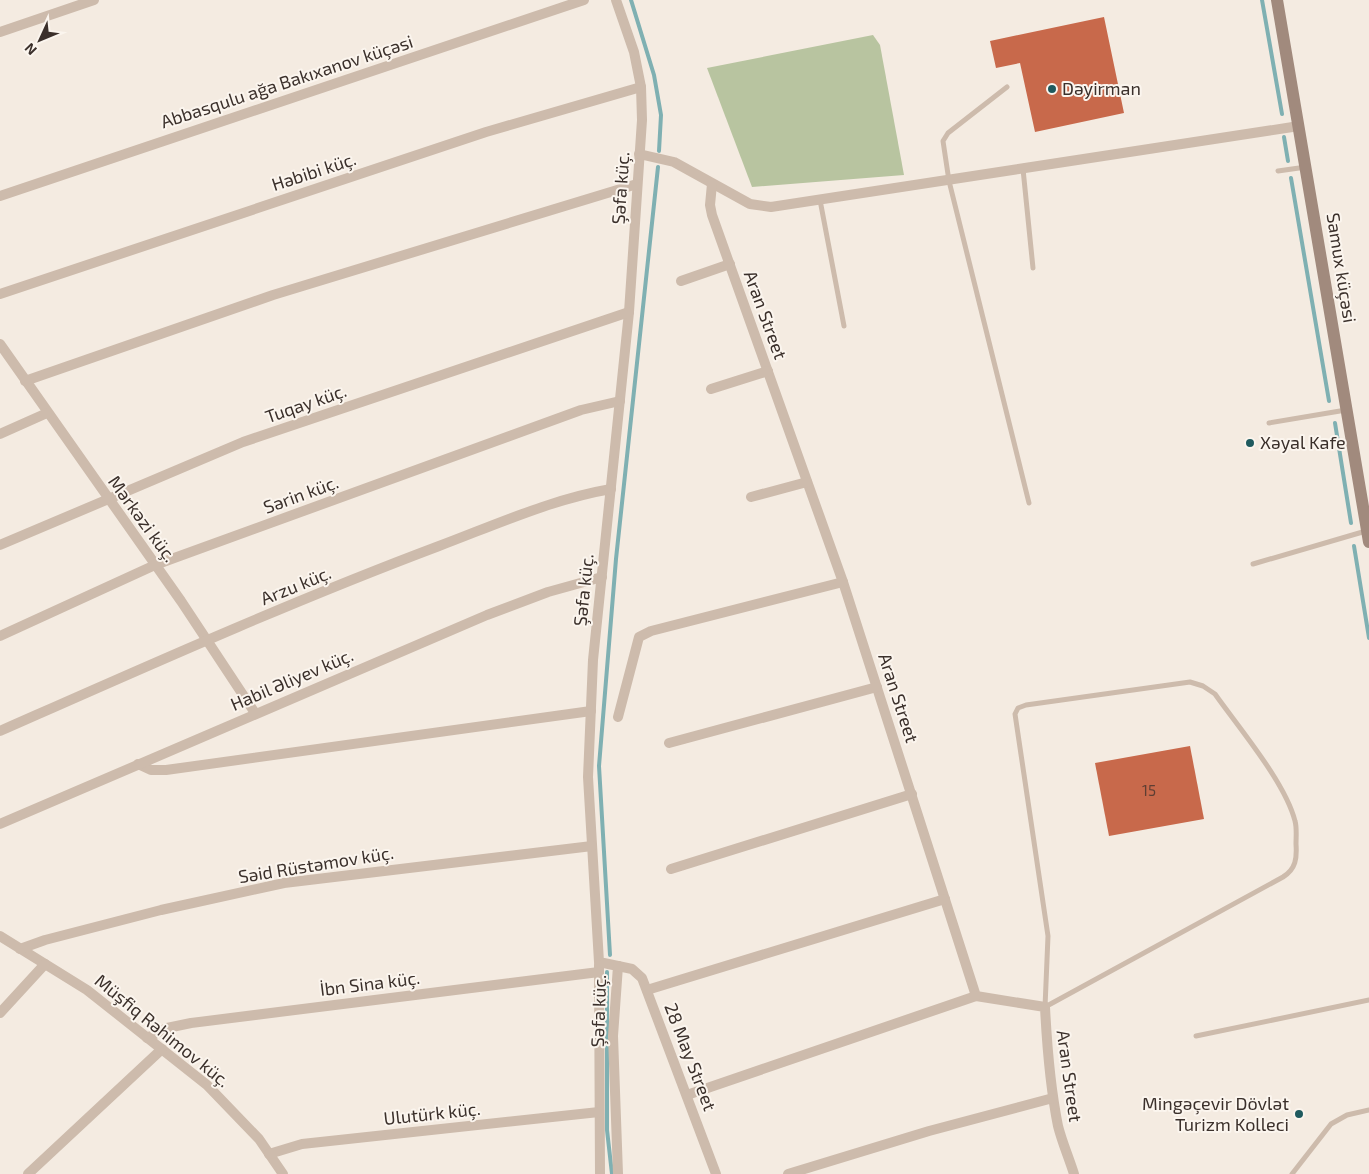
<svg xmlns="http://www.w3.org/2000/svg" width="1369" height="1174" font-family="'Exo 2',sans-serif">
<rect width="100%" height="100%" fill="#f4ebe1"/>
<path fill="#b8c4a0" d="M873,35L880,45L904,175L752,187L707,68Z"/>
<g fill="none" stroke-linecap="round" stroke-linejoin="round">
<g stroke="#7fb0b2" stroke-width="4">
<path d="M631,0L654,75L661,115L659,151"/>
<path d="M1262,0L1282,114"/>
<path d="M1284,137L1288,161"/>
<path d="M1291,178L1329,401"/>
<path d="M1335,423L1351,523"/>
<path d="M1354,546L1369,638"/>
<path d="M610,955L599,766L616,559L658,167"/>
<path d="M607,972V1130L612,1174"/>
</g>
</g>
<g fill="#c8694b">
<path d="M1104,17L1124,113L1035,132L1020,63L996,68L990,41Z"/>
<path d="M1190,746L1204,819L1109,836L1095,763Z"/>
</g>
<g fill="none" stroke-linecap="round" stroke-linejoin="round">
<g stroke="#cdbbac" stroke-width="5">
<path d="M1007,87L948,133L943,141L949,181L1029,503"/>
<path d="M1023,169L1033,268"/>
<path d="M1278,171L1306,167"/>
<path d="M820,200L844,326"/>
<path d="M1269,423L1346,410"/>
<path d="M1253,564L1366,531"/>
<path d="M1190,682L1203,686L1215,694C1239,728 1285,782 1295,821C1297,828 1296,836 1296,844C1297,858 1296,869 1283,877L1045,1007L1048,936L1015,714L1018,708L1026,705Z"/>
<path d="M1196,1036L1369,1000"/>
<path d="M1292,1174L1331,1124L1347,1115L1369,1110"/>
</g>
<g stroke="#cdbbac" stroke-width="10">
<path d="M616,0L634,52L641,87L642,120L629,312L593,660L588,777L599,962L618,966L613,1036L618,1174"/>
<path d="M0,32L94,0"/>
<path d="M639,154L674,162L750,204L771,207L1299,126"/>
<path d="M712,184L710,205L712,215L843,582L976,996L1045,1007C1047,1047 1050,1086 1058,1126C1062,1142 1069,1158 1074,1174"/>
<path d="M0,196L584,0"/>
<path d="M681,281L730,264"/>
<path d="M0,294L486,132L641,87"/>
<path d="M0,344L181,601L255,713"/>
<path d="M25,381L273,295L637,184"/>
<path d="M711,389L768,371"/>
<path d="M0,434L47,413"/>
<path d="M751,497L807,482"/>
<path d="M0,545L243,442L629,312"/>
<path d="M0,636L155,565L581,410L620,401"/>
<path d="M618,717L639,637L651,631L843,582"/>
<path d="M0,731C145,667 290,602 439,546C495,525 552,499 611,489"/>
<path d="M669,743L877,687"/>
<path d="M138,764L151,770H166L591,711"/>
<path d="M0,824L487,615L548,592L602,577"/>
<path d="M671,869L912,794"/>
<path d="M0,936L87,990L207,1085L259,1139L283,1174"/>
<path d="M20,949L45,940L161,910L284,883L592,846"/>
<path d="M599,965L600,1174"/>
<path d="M618,966L632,969L642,978L716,1174"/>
<path d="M647,990L945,899"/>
<path d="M0,1013L45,964"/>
<path d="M147,1038L167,1028L191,1023L599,972"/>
<path d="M687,1095L976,996"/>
<path d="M269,1154L302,1144L599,1112"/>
<path d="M28,1174L162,1049"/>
<path d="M788,1174L929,1131L1053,1098"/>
</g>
<path stroke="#a18a7d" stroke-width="12" d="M1277,0L1369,542"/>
</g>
<g fill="#1f5a5e" stroke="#fbf5ee" stroke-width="2">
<circle cx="1052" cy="89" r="5"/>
<circle cx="1250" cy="443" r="5"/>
<circle cx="1299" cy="1114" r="5"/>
</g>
<g text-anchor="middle" stroke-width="4" stroke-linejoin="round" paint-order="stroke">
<g font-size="15" fill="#5e3e33">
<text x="1149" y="796">15</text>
</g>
<g font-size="18" fill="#3b302b" stroke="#fbf5ee">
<text transform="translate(287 82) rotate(-18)" y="6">Abbasqulu ağa Bakıxanov küçəsi</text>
<text transform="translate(314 172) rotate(-18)" y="6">Həbibi küç.</text>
<text transform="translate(621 188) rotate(-86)" y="6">Şəfa küç.</text>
<text transform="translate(1341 268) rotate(81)" y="6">Samux küçəsi</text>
<text transform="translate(765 315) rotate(70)" y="6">Aran Street</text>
<text transform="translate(306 404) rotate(-19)" y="6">Tuqay küç.</text>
<text transform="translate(301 495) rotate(-20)" y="6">Sərin küç.</text>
<text transform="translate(142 519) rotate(54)" y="6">Mərkəzi küç.</text>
<text transform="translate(296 586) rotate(-22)" y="6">Arzu küç.</text>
<text transform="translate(584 590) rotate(-84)" y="6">Şəfa küç.</text>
<text transform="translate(292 680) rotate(-23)" y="6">Habil Əliyev küç.</text>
<text transform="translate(898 698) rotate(72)" y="6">Aran Street</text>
<text transform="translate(316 865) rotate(-9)" y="6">Səid Rüstəmov küç.</text>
<text transform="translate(370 984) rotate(-7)" y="6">İbn Sina küç.</text>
<text transform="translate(599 1011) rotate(-88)" y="6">Şəfa küç.</text>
<text transform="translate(162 1031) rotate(39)" y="6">Müşfiq Rəhimov küç.</text>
<text transform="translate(690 1057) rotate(69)" y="6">28 May Street</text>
<text transform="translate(1069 1076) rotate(82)" y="6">Aran Street</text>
<text transform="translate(432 1114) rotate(-6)" y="6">Ulutürk küç.</text>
</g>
<g font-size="18" fill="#3b302b" stroke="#fbf5ee" text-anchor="start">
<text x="1062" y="95">Dəyirman</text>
<text x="1260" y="449">Xəyal Kafe</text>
<text x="1289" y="1110" text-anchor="end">Mingəçevir Dövlət<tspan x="1289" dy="21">Turizm Kolleci</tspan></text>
</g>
</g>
<g transform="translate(40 40) rotate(226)" stroke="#fbf5ee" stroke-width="4" paint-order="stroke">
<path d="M0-4L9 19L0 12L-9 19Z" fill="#3b302b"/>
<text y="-8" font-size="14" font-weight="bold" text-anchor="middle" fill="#3b302b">N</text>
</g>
</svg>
